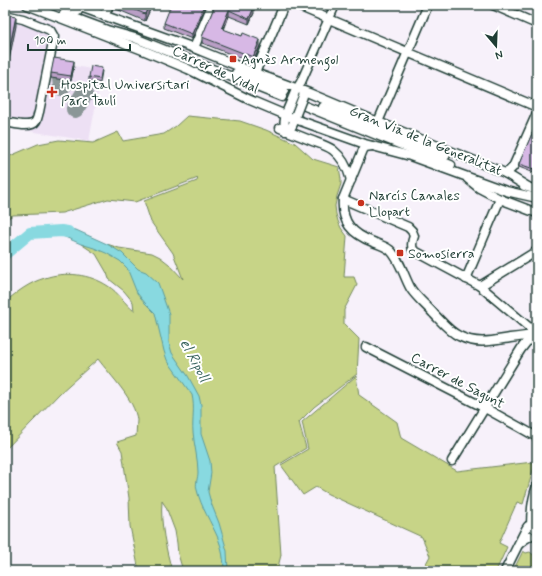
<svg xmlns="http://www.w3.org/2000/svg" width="542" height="576" font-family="Mynerve,sans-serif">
<rect width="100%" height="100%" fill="#f7f1fa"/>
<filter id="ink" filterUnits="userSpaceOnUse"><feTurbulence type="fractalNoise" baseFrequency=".025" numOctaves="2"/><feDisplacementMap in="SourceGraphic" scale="8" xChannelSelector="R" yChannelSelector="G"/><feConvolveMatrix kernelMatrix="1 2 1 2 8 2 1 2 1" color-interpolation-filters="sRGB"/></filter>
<g filter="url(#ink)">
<path fill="#ede0f4" d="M5,9L54,24L57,36L53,62L102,71L89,141L5,127Z"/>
<g fill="#c7d487" stroke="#73885e">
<path d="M187,116L240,121L266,130L295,143L313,159L339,167L341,179V184L337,196L335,206L336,214L338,221L341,228L347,236L344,277H354L357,285L344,310V324L359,339L357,374L314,407L299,422L306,448L275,467L281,555L277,571H183L178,554L177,543L175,531L166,507L162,501C160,524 166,549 172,571H139L130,526L129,498L122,451L117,442L136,436C136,431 137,425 137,420C135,400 110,375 98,359L60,393L5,450V302C17,292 30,282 45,278C65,271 90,274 108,286C118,292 125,304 134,311L133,302L124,291L109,279L107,273L96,254L81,244H107L119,248L152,253L160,257L169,264L183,279L173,253L151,222L144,201L197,181L198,178L135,202L108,199L62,213L13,215L5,220V155L10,156L38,144L59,140L93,143L118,132L123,141L164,134L176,126Z"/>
<path d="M356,376L359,395L397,422L401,438L457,471L533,462L534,467L523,504L517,502L499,543L507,547L496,571H422L430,556L422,537L328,494L316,487L303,495L281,465L308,449L302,422Z"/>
<path d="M523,551L526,553L530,552L537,558V571H513Z"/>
</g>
<path fill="#88d9e0" stroke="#5e9b9b" d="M63,229L76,230L107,244L122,253L138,269L146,272L158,283L169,314V343L172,353L188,376L199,396L201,405V434L210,461L211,473L208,492L211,503L219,523L227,551L228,571H224C224,560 222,548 218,538C211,522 201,507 197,490C195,484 198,478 198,472C198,459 194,445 193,432C192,420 195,408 192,395L167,360L164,351L155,313L145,303L137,293L127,268L120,261L106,253L94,248L81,244L58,234L50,232Z"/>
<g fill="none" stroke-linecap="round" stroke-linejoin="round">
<path stroke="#88d9e0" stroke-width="12" d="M5,254L30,233L61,231L68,232"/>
<g stroke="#8b9797" stroke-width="18">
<path d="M61,79L62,87"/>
<path d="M75,109L84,94"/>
</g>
<path stroke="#cccdd2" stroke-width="8" stroke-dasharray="8 4" stroke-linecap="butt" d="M284,91L307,101"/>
<defs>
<g id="minor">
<path d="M27,5L145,51L188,69L250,100L295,119L365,144L410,156L506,191L537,198"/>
<path d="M63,5L78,11"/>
<path d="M75,5L194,48L255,73L309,93L378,122L505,173L528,187"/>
<path d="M296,5L537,107"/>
<path d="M493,5L537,24"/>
<path d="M64,14L107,30L135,38L282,97"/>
<path d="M5,15L23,19L50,30L54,37L39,112C38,114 38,118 36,121C31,129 13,123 5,122"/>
<path d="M104,16L109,5"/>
<path d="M194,48L212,5"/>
<path d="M236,73L284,91"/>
<path d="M255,73L284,5"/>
<path d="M295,92L301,82L335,5"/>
<path d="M305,106L451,165"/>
<path d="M323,107L446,155"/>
<path d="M287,111C285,119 283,123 286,131C293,129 294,121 296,114"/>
<path d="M378,122L428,5"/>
<path d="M280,128C290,132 300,136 310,140C317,143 326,145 333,150C342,157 348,169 351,180"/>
<path d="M372,146L365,147L363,150L343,199C341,222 352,234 373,242C378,244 385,246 390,250C400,259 404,277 411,289C417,298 427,306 434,314C441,321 450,332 459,336C477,345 492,341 510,338C519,337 528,336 537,334"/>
<path d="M505,173L509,171L513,167L537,113"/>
<path d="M468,179L479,188L500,199L537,213"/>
<path d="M524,186L537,190"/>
<path d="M343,199L408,227L412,231L414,236C412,241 411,245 413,250L480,286L531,329L532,335"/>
<path d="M466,279L500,199"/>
<path d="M480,286L537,251"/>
<path d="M366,347L485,408L537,437"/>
<path d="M452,461L521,349L532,335"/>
<path d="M531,526C531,512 532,499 537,486"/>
<path d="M531,526L533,527L537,531"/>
<path d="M519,544L525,539L530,536"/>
<path d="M505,571L526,529L528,526H531"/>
</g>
</defs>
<use href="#minor" stroke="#1f3d34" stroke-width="11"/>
<use href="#minor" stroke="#fff" stroke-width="8"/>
<defs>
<g id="minor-bridge">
<path d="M287,111L295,92"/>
<path d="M296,114L303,96"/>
</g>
</defs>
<use href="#minor-bridge" stroke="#1f3d34" stroke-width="11" stroke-linecap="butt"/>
<use href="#minor-bridge" stroke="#fff" stroke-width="8"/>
</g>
<g fill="#b99ec5" stroke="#1f3d34">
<path d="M114,5H152L145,21L114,8Z"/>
<path d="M205,5V8L192,39L164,28V23Z"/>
<path d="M215,5L254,13L249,24L229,16L224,30L242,36L260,46L253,63L202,43V37Z"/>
<path d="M74,66L71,81L51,78V73Z"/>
<path d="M102,71L100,83L89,81V77Z"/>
<path d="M537,122V174L519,167V164Z"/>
</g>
<g fill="#9681a0" stroke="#1f3d34">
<path d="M149,5H152L145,21V14Z"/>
<path d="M204,5H205V8L192,39V34Z"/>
<path d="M254,7V13L249,24V19Z"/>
<path d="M229,10V16L223,30L222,27Z"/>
<path d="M16,16V26L5,80V70Z"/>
<path d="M260,40V46L253,63V57Z"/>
<path d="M74,61V66L71,81V76Z"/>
</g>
<g fill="#d7b8e5" stroke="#1f3d34">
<path d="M123,5H149L145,14Z"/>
<path d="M171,5H204L192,34L164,23Z"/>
<path d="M215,5H250L254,7L249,19L229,10L222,27L223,28V29L242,36L243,33L260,40L253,57L202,37Z"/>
<path d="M5,14L16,16L5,70Z"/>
<path d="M54,58L74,61L71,76L51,73Z"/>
<path d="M91,66L102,68L100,79L89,77Z"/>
<path d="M537,122V170L519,164Z"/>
</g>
</g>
<g fill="#c8321e" stroke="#fff" stroke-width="1.5">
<rect x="229" y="55" width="8" height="8" rx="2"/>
<path d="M50 86h4v4h4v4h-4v4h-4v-4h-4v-4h4z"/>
<circle cx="361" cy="203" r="4"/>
<rect x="396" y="249" width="8" height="8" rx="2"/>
</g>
<g text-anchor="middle" stroke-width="4" stroke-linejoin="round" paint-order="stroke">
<g font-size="14" fill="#1f3d34" stroke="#fff" text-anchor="start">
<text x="241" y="64">Agnès Armengol</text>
<text x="61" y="89">Hospital Universitari<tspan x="61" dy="16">Parc Taulí</tspan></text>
<text x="369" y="200">Narcís Canales<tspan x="369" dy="16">Llopart</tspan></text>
<text x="408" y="258">Somosierra</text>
</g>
<g font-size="14" fill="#1f3d34" stroke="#fff">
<text transform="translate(216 69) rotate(25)" y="5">Carrer de Vidal</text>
<text transform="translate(426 140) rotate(22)" y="5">Gran Via de la Generalitat</text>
<text transform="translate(458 380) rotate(28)" y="5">Carrer de Sagunt</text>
</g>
<g font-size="15" font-style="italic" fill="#39645f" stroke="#fff">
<text transform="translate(195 360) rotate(62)" y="5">el Ripoll</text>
</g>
</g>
<rect width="542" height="576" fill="none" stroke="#fff" stroke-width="20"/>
<rect x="10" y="10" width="522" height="556" fill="none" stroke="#1f3d34" stroke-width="1.5" filter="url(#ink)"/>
<g transform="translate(496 46) rotate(161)" stroke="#ffffff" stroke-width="3" paint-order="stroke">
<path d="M0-3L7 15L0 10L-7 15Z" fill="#1f3d34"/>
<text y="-6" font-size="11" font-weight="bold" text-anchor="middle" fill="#1f3d34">N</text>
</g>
<path d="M28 44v6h102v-6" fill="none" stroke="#1f3d34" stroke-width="2"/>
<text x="34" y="44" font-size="12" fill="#1f3d34" stroke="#ffffff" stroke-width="3" paint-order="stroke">100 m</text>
</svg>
